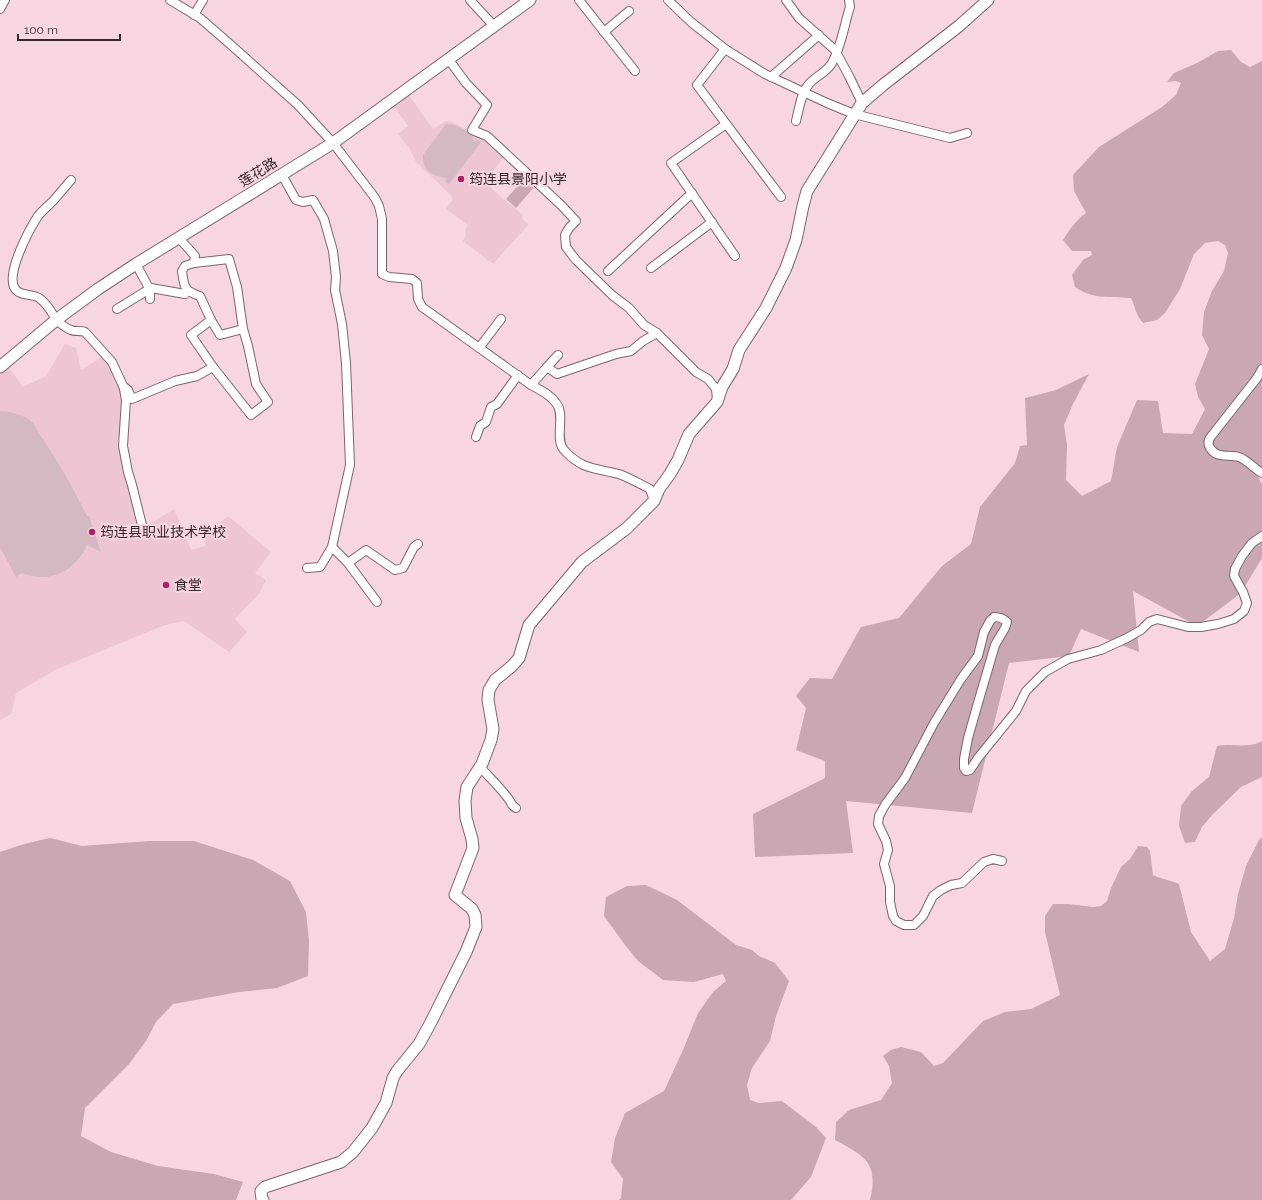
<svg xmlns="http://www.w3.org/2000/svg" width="1262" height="1200" font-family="Raleway,'Noto Sans SC',sans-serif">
<rect width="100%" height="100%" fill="#f8d6e1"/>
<g fill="#edc5d3">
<path d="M408,94L433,129L446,121L454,123L490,141L505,155L486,181L493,190L523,215L522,218L528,225L493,264L463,241L466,234L465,230L468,225L446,209L453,199L451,198L452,196L416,162L410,149L398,134L408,126L392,104Z"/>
<path d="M65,344L76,348L81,370L103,356L111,365L120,387L124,401L122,421L117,444L143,528L174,509L191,550L205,546V536L228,516L271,552L255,573L266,580L258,595L235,619L247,632L229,652L184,621L165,625L55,670L16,693L11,714L0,720V373L8,366L23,387L46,376Z"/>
</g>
<g fill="#d4b9c2">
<path d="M446,124C458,125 470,130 475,142L477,140L481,142L449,184L445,181L447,178C433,177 422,170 423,155Z"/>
<path d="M0,411C10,411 18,414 27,418C33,421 37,430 40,435C58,461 73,488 87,516H89L101,552L87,545C75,572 49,584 22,573L16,577L0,547Z"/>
</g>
<g fill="#c9a7b3">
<path d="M1231,50L1241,62L1250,67L1262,61V475L1257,474L1262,485V558L1241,593L1197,626L1133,591L1139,652L1081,629L1069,656L1009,663L972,813L846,801L853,853L755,857L753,814L825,778V761L796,750L806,708L796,696L810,678L832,679L861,627L899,618L942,566L971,544L980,507L1015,463L1020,446L1027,445L1025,398L1056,390L1089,374L1073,404L1064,425L1067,445L1066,480L1082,496L1111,481L1117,447L1137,400L1158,401L1163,433L1192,434L1205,409L1198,397L1195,384L1209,349L1202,335L1204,312L1212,291L1224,271L1228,253L1225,245L1218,241L1205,243L1194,254L1180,289L1165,313L1157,320L1143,323C1135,314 1136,308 1131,298C1109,296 1094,300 1075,287L1072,275L1083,260L1092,255L1091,251H1072L1063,240C1070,229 1075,221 1086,213L1074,191L1073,175L1099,147L1162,107L1176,95L1181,83L1176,81L1167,82L1174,73L1197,63L1218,51Z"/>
<path d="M526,177L536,185L516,208L506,199Z"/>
<path d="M1262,741V777L1241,787L1212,815L1202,827L1195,842L1185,843L1179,826L1181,806L1191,792L1209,777L1217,746C1232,743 1249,749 1262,741Z"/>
<path d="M1262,837V1200H870C879,1163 865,1156 835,1140L836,1122L849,1110L881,1100L892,1083L889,1066L883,1056L891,1050L901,1047L921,1052L934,1066L943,1063L983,1021L1005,1012L1031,1009L1060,995L1045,932V916L1053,904H1068L1093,907L1101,906L1107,901L1111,888L1121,867L1130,859L1138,846L1147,847L1150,851L1153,875C1160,879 1171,880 1179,884L1191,932L1210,961L1225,949L1234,918L1238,894L1246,866L1259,840Z"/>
<path d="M50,838L82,846L149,841H194L253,860L290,881L306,912L309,941L308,976L277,988L239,992L173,1004L156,1022L146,1041L129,1064L85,1108L81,1136L111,1152L158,1166L214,1174L243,1182L236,1200H0V852L24,844Z"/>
<path d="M646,885L677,900L736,945L752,950L759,956L775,963L789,981L776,1016L770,1041L752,1068L747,1085L750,1100L759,1103L782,1101L816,1127L826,1138L811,1177L791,1200H619L621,1198L623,1179L611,1162L615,1138L625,1113L664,1091L683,1050L698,1013L713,992L726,981L723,974L694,982L663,980L638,961L625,945L604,916L606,897L627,886Z"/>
</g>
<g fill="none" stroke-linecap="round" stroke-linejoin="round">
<defs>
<g id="street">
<path d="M170,0L200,18L231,45L298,105L333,143L366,186L375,198L379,206L382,219V274L389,277L412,279L417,283L418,299L422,307L531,385C540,390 550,394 556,403C566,414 554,439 564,450C582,470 596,468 619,474C630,478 640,484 650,489L654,501"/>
<path d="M470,0L494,26"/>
<path d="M579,0L635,71"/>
<path d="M668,0L691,22L725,49L765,74L827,103L854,114L950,138L967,133"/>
<path d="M786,0L799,18L835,50L849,76L862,103"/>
<path d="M0,9L5,0"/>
<path d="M194,15L203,0"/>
<path d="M604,32L629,11"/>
<path d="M725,49L697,85L781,197"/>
<path d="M449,60L466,83L487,105L472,130L487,136L561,205L576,221L569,228L565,235L566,247L576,260L612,295L629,308L644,325L657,333L696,372L708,379L716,389L717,399"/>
<path d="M771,77L819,35"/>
<path d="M796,121C799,109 801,93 809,84C816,76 827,72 832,63C842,45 844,25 850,7L849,0"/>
<path d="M726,124L671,163L735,256"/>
<path d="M282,175L296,200L303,202L313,200L324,219L333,251L336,277L335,290L342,324L346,363L350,465L332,547L320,567L307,568"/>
<path d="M71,180C65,187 59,194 53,201C48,206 42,211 38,216C29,230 7,271 14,287C19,297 31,293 39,298C47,303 51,312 56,319C59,323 66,328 71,330C75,332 81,330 85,332L112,362L123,386L128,390L132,399L175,381L197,376L213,367"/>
<path d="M179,238L195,256L194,263L229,259L237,287L243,329L248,346L256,384L268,402L251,415L213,367L191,335L211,320L220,335L243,329"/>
<path d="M194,263L185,266L182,271C184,287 184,291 200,296L211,320"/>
<path d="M136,264L150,290V299"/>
<path d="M651,268L712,222"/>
<path d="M608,271L692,193"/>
<path d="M117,309L151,288L185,294"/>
<path d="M479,348L501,319"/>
<path d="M547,367L558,355"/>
<path d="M1262,369L1257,378L1213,434C1209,438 1207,443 1210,448C1217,459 1228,454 1239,457C1247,460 1255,469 1262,473"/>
<path d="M531,385L547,367L557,374L616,354L631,351L643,341L657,333"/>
<path d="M124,389L126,400L123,446L128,472L132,485L142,525"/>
<path d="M476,437L480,426L486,422L491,407L497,404L518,375"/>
<path d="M332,547L348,563L366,550L395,570L403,568L414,547L418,544"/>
<path d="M348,563L377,602"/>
<path d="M480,767C490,778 502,789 510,801C512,805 512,806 516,808"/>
<path d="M1002,861L993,859L984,862L962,883L951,885L941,890L933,896L923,916L914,925H904L896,921L893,916L890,902V886L884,864L888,850L886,841L878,824L879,816L885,805L905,778L934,723L961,679L978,656L984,632L990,621L994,617C1000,617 1003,618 1007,622L1005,628L995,645L978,703L968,738L964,759V768L966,771L970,770L978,758L1016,711L1026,691L1045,672L1068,659L1101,650L1127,638L1141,630L1149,622L1157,619L1188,627H1201L1218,624L1234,619L1244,611L1247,603L1243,592L1234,576L1235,569L1242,556L1252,543L1262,536"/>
</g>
<g id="secondary">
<path d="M0,367L56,320L98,289L136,264L333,143L530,0"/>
<path d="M263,1200L262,1199L261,1191L265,1187L341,1162L353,1152L372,1128L386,1103L393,1078L397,1071L419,1044L431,1022L466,952L476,927L475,915L472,909L455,895L473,848L472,839L466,818L465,801L467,787L482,764L491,740L493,729L488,700L489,690L495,680L512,666L519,658L529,625L582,562L627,528L654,501L659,489L670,474L678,460L689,434L717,402L722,387L733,369L739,350L766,308L786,268L796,240L803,206L807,191L862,103L883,85L959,26L988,0"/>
</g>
</defs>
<use href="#street" stroke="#80636d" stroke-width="10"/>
<use href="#secondary" stroke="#80636d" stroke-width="13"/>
<use href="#street" stroke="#fff" stroke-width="8"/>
<use href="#secondary" stroke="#fff" stroke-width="11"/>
</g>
<g fill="#aa2166" stroke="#f8d6e1" stroke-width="1.5">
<circle cx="461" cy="179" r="4"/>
<circle cx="92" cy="532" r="4"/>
<circle cx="166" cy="585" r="4"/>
</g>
<g text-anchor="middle" stroke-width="4" stroke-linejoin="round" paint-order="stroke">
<g font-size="14" fill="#34282c" stroke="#f8d6e1">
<text transform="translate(258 172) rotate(-32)" y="5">莲花路</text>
</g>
<g font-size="14" fill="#34282c" stroke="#f8d6e1" text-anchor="start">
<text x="469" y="184">筠连县景阳小学</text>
<text x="100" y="537">筠连县职业技术学校</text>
<text x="174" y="590">食堂</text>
</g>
</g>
<path d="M18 34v6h102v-6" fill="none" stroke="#34282c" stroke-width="2"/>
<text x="24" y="34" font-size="12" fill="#34282c" stroke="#f8d6e1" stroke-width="3" paint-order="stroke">100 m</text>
</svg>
